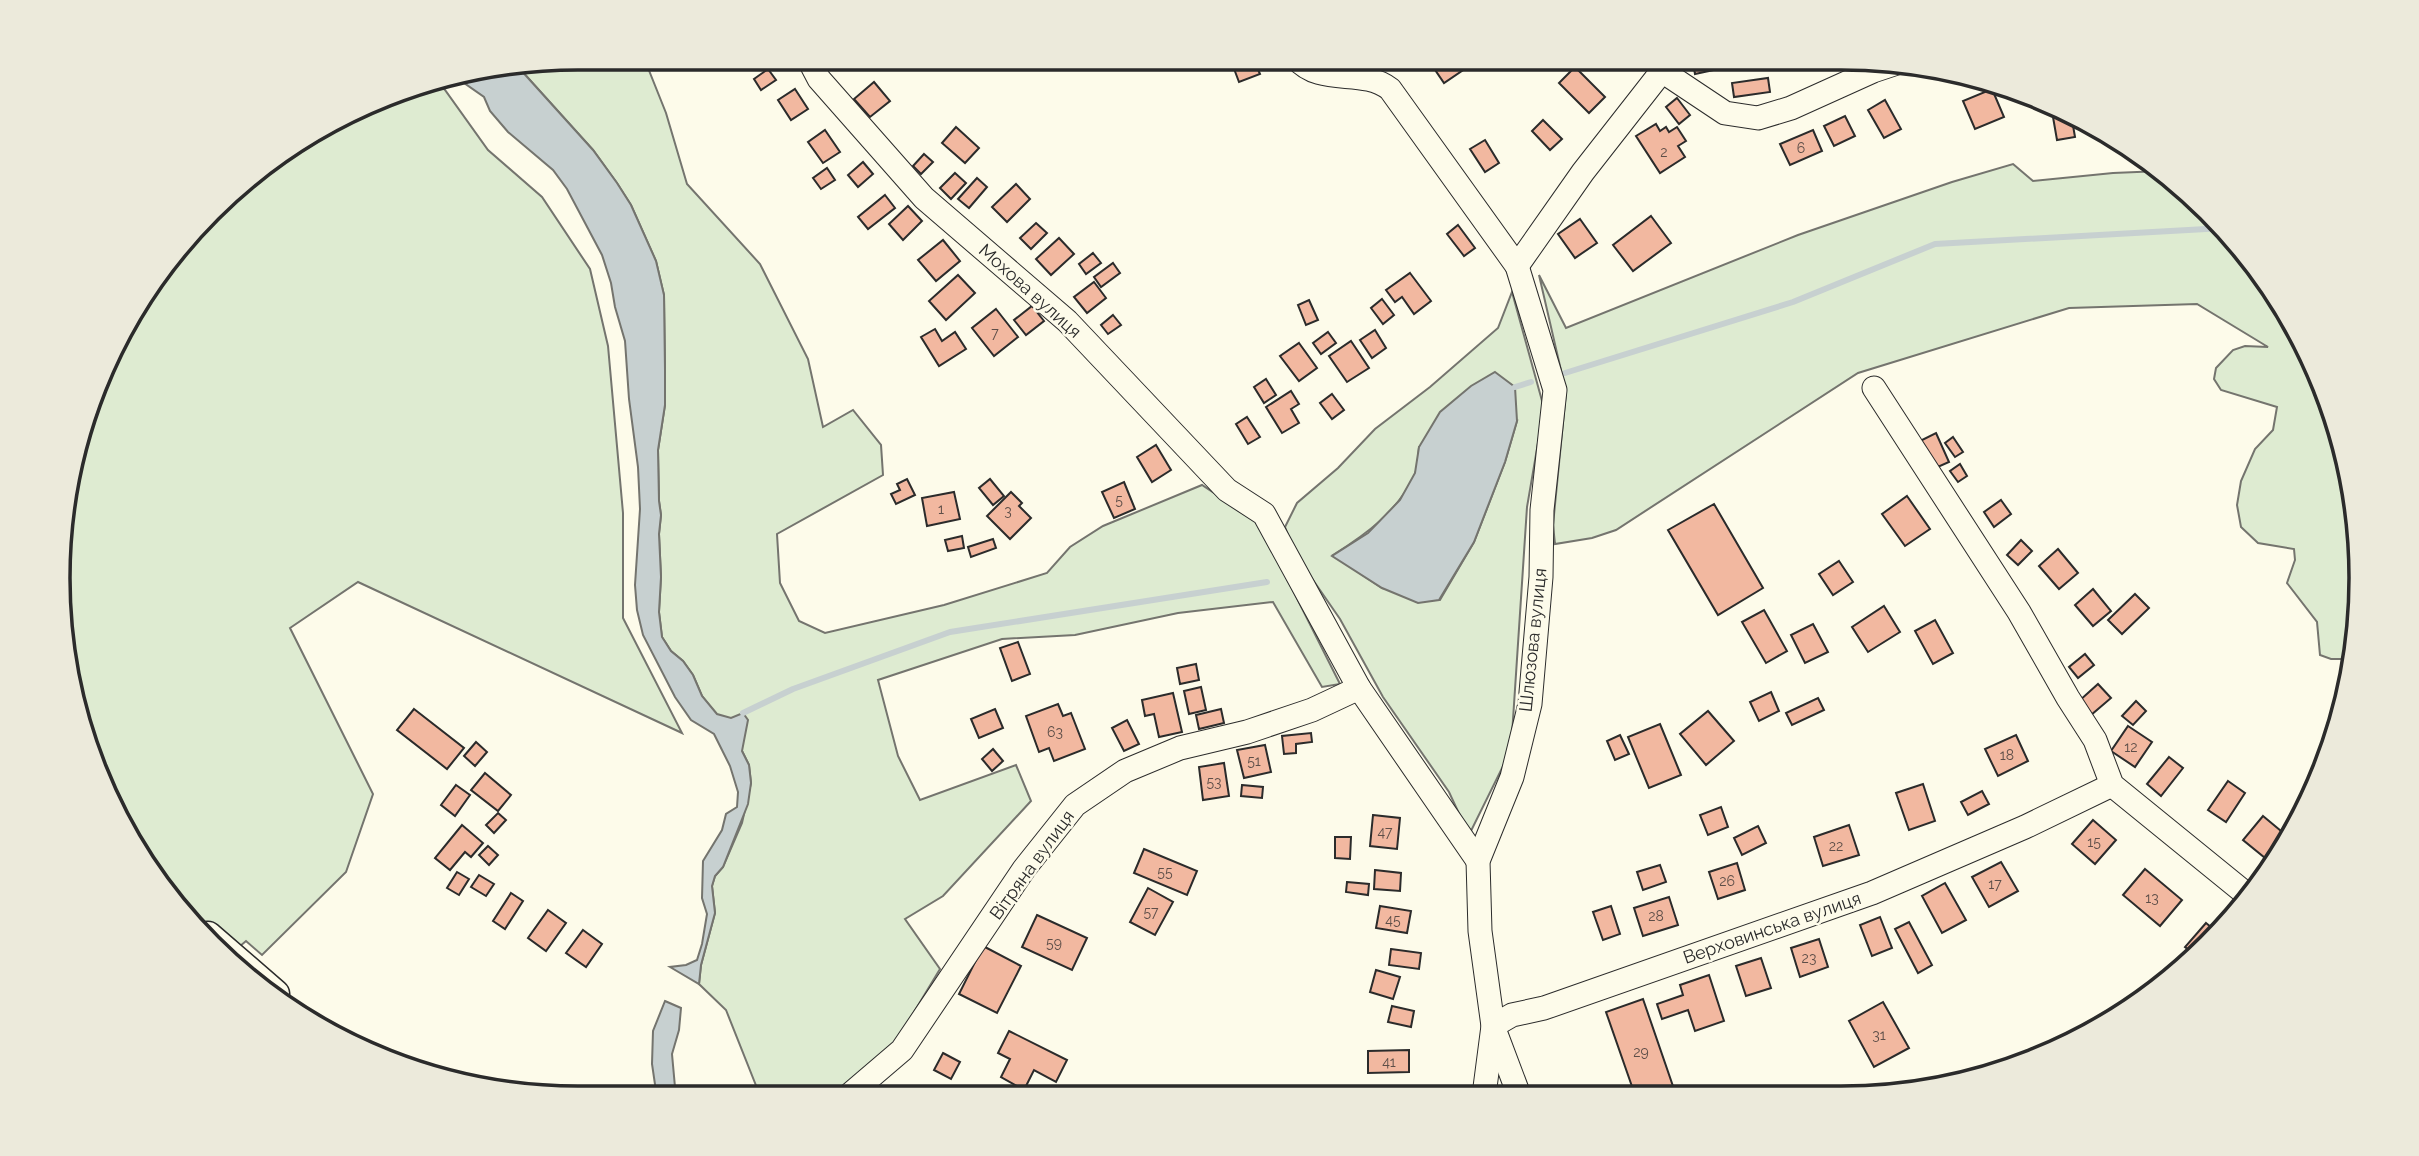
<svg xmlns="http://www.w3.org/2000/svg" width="2419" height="1156" font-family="Raleway,sans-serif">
<rect width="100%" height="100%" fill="#fdfbea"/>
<g fill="#deebd1" stroke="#74746e" stroke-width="2" fill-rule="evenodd">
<path d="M578,58H644L666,113L687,184L760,264L808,359L823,427L853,410L881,445L883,475L777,534L780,583L799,621L825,633L944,605L1047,573L1070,547L1103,526L1202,485L1259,523L1340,684L1322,687L1273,602L1178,613L1075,635L1002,639L878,680L898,756L920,800L1016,765L1031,801L943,896L905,919L940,969L896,1042L839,1097L761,1098L726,1010L699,984L701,965L715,913L712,886L715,876L723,867L742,823L751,783L749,765L742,751L731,719L717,715L702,696L693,675L683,661L671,651L662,637L659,612L661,577L659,534L661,515L659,501L658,450L665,405V370L664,295L656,261L631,205L617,183L593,150L519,68Z"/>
<path d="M436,81L445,90L488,150L542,197L590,269L608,346L623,513V618L682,733L358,582L290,628L373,794L346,872L262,955L246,941L226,958L127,838L68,679L58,578L68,477L128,318L235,187L318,127L410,85Z"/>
<path d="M2013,164L2033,181L2113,173L2161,171L2209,210L2273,289L2321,379L2351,476L2361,578L2353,659H2331L2320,655L2317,622L2287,583L2295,560L2294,549L2258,543L2241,527L2237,505L2241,481L2255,449L2273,430L2277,407L2221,390L2214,379L2216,368L2233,350L2245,346L2268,347L2197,304L2069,308L1858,373L1616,530L1592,538L1555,544L1553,525L1566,392L1539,275L1566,328L1798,235L1952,182Z"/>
<path d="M1512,292L1544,408L1527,507L1511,750L1469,835L1449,792L1383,697L1340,619L1295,554L1285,527L1297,503L1338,468L1375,429L1430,387L1498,328ZM1517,421L1505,462L1474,542L1440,600L1382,588L1333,555C1365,535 1399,511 1415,474C1418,466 1418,456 1419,447Z"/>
</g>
<g fill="#c7d0d0" stroke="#74746e" stroke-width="2">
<path d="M519,68L593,150L617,183L631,205L656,261L664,295L665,370V405L658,450L659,501L661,515L659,534L661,577L659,612L662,637L671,651L683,661L693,675L702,696L717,714L731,718L743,713L748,720L742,751L749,765L751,783L748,804L723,867L715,876L712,886L715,913L701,965L699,984L670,967L686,965L697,960L702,944L707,914L702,898L703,861L722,830L726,814L737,807L738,792L730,766L714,734L691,720L675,697L643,635L637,610L635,585L640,509L638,467L629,399L625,341L615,307L611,283L602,255L567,189L553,170L508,132L490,111L484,97L457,78Z"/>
<path d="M1495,372L1515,387L1517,421L1505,462L1474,542L1439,600L1418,603L1382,588L1332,556L1368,533L1400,500L1415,473L1419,447L1440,412L1471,386Z"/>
<path d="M665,1001L681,1008L679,1030L672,1054L676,1098H657L652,1064L653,1031Z"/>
</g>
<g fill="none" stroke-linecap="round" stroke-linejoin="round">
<g stroke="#c7d0d0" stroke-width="6">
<path d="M1565,373L1793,302L1935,244L2224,228"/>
<path d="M1515,387L1531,382"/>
<path d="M743,713L793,689L950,632L1267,582"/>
</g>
</g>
<g fill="#f2b8a0" stroke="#2b2b2b" stroke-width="2">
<path d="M717,58H736L737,59L721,66Z"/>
<path d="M1230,58H1253L1260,74L1239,82Z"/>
<path d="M1427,58H1472L1475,62L1444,83Z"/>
<path d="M1692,58H1721L1723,68L1695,74Z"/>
<path d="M1575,67L1605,97L1589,113L1559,83Z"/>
<path d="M768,69L776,80L761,90L754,79Z"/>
<path d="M1768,78L1770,92L1734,97L1732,83Z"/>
<path d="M874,82L890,101L870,117L854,99Z"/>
<path d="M795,89L808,109L791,120L778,100Z"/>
<path d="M1992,89L2004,117L1975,129L1963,101Z"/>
<path d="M1677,98L1690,115L1679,124L1666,107Z"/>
<path d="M1885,100L1901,129L1884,138L1868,110Z"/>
<path d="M2071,114L2075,137L2057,140L2053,117Z"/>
<path d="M1845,116L1855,136L1834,146L1824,126Z"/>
<path d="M1543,120L1562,139L1550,150L1532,131Z"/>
<path d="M1656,124L1660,131L1666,127L1669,132L1677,127L1686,141L1678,146L1685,157L1660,173L1636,136Z"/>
<path d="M956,127L979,148L965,163L942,143Z"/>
<path d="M825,130L840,152L823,163L808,142Z"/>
<path d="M1813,130L1822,151L1790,165L1780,144Z"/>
<path d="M1485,140L1499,163L1485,172L1470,149Z"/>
<path d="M924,154L933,162L921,174L913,166Z"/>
<path d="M863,162L873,174L858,187L848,175Z"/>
<path d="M827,168L835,180L821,189L813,178Z"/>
<path d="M955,173L966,183L951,199L940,188Z"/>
<path d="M977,178L987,187L969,208L958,199Z"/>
<path d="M1016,184L1030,199L1007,222L992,207Z"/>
<path d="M885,195L895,208L868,229L858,217Z"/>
<path d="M908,206L922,221L903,240L889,224Z"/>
<path d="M1651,216L1671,243L1633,271L1613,245Z"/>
<path d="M1580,219L1597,243L1575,258L1558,234Z"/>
<path d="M1036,223L1047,233L1031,249L1020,238Z"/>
<path d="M1458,225L1475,248L1464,256L1447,234Z"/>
<path d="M1059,238L1074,254L1051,275L1036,259Z"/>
<path d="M943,240L960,261L936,281L918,260Z"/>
<path d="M1093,253L1101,263L1086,274L1079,264Z"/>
<path d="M1113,263L1120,273L1101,287L1094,277Z"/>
<path d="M1410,273L1431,301L1414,314L1402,297L1395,302L1386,290Z"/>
<path d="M958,275L975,293L946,320L929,301Z"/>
<path d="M1094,282L1106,298L1087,313L1074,297Z"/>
<path d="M1382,299L1394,315L1383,324L1371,308Z"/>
<path d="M1309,300L1318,320L1306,325L1298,305Z"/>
<path d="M1032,306L1044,321L1026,335L1014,320Z"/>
<path d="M996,309L1018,337L994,356L972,328Z"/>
<path d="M1113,315L1121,325L1108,334L1101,325Z"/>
<path d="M935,329L942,341L955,332L966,349L939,366L921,337Z"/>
<path d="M1375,330L1386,348L1372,358L1360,340Z"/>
<path d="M1328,332L1336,343L1321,354L1313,343Z"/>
<path d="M1351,341L1369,368L1347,382L1329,356Z"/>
<path d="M1299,343L1317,368L1299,381L1280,356Z"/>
<path d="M1266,379L1276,395L1264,403L1254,387Z"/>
<path d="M1291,391L1299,404L1291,409L1299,423L1282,433L1266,407Z"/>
<path d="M1332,394L1344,410L1332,419L1320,403Z"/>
<path d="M1247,417L1260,437L1248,444L1236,424Z"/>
<path d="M1936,433L1949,462L1931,470L1918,442Z"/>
<path d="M1953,437L1963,452L1955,457L1945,443Z"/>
<path d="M1156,445L1171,470L1152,482L1137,457Z"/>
<path d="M1960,464L1967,476L1958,482L1950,471Z"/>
<path d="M907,479L915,495L896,504L891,494L900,490L897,484Z"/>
<path d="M990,479L1004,496L993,505L979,488Z"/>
<path d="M1124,482L1135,509L1114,518L1102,492Z"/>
<path d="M954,492L960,519L927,526L922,498Z"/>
<path d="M1011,492L1022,503L1019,506L1031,518L1010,539L987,516Z"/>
<path d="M1907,496L1930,529L1905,546L1882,514Z"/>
<path d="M2001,500L2011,514L1994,527L1984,512Z"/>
<path d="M1714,504L1763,588L1718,615L1668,530Z"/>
<path d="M962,536L964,548L948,551L945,540Z"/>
<path d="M993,539L996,548L971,557L968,547Z"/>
<path d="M2021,540L2032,551L2018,565L2007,555Z"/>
<path d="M2058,549L2078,573L2059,589L2039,566Z"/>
<path d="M1839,561L1853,582L1833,595L1819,574Z"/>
<path d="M2093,589L2111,611L2093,626L2075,605Z"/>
<path d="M2135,594L2149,608L2122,634L2108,620Z"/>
<path d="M1884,606L1900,632L1868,652L1852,627Z"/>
<path d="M1764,610L1787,651L1766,663L1742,622Z"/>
<path d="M1935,620L1953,653L1933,664L1915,631Z"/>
<path d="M1813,624L1828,652L1805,663L1791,635Z"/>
<path d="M1018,642L1030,674L1012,681L1000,648Z"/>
<path d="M2085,654L2094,665L2078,678L2069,667Z"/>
<path d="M1196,664L1199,680L1180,684L1177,668Z"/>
<path d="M2098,684L2111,698L2091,715L2079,701Z"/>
<path d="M1201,687L1206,710L1189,714L1184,691Z"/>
<path d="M1771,692L1779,711L1759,721L1750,702Z"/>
<path d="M1173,693L1182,732L1159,737L1154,714L1145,716L1142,700Z"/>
<path d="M1818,698L1824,710L1792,725L1786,713Z"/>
<path d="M2136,701L2146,711L2133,725L2122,716Z"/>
<path d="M1058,704L1063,716L1071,713L1085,749L1054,761L1049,748L1039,752L1026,716Z"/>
<path d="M414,709L464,748L447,769L397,730Z"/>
<path d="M995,709L1003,728L979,738L971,719Z"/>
<path d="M1221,709L1224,723L1199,729L1196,715Z"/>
<path d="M1708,711L1734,741L1706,765L1680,734Z"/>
<path d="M1127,720L1139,744L1124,751L1112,728Z"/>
<path d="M1660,724L1681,775L1649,788L1628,737Z"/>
<path d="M2128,726L2152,742L2135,767L2111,751Z"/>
<path d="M1311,733L1312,742L1296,744V753L1284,754L1282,736Z"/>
<path d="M1620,735L1629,754L1615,760L1607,741Z"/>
<path d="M2016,735L2028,761L1998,776L1985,749Z"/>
<path d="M476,742L487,752L475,766L464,756Z"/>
<path d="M1265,745L1271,772L1244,778L1237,750Z"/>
<path d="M993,749L1003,761L992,771L982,759Z"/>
<path d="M2169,757L2183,768L2161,796L2147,784Z"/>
<path d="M1224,763L1229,796L1203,800L1199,767Z"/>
<path d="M485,773L511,795L498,811L471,790Z"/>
<path d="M2228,781L2245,793L2226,822L2208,810Z"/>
<path d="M1923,784L1935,821L1909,830L1896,793Z"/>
<path d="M456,785L470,795L455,816L441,805Z"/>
<path d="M1242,785L1263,787L1262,798L1241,796Z"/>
<path d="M1982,791L1989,804L1968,815L1961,802Z"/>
<path d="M1721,807L1728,827L1708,835L1700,815Z"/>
<path d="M498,813L506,820L494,833L486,825Z"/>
<path d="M1373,815L1400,818L1397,849L1370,846Z"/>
<path d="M2263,816L2287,836L2270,862L2243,840Z"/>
<path d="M2093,820L2116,840L2095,864L2072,844Z"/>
<path d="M462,825L483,843L471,857L465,852L450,870L435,858Z"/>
<path d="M1849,825L1859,855L1823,866L1814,837Z"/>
<path d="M1758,826L1766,843L1742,855L1734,838Z"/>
<path d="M1335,837H1351L1350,859L1335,858Z"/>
<path d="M488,846L498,855L489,865L479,855Z"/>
<path d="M1144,849L1197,871L1187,895L1134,873Z"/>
<path d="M2001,862L2018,891L1989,907L1972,877Z"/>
<path d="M1737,863L1745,890L1718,899L1709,872Z"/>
<path d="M1660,865L1666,882L1643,890L1637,872Z"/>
<path d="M2145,869L2182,900L2160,926L2123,895Z"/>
<path d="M1375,870L1401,873L1400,891L1374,889Z"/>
<path d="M457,872L469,879L459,895L447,888Z"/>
<path d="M479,875L494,884L486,896L471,887Z"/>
<path d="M1347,882L1369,884L1368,895L1346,892Z"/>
<path d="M1945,883L1966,920L1942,933L1922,896Z"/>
<path d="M1148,888L1173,902L1155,935L1130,922Z"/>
<path d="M511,893L523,901L505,929L493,921Z"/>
<path d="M1669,897L1678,925L1643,936L1634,908Z"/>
<path d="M1380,906L1411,911L1407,933L1376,928Z"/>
<path d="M1611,906L1620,934L1603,940L1593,912Z"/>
<path d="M548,910L566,923L546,951L528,938Z"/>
<path d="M1037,915L1087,938L1072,970L1022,947Z"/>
<path d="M1880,917L1892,948L1872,956L1860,925Z"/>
<path d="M1909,922L1932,965L1918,973L1895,929Z"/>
<path d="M2206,923L2217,932L2194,954L2185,947Z"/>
<path d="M583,930L602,944L586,967L566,953Z"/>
<path d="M1819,939L1828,967L1800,977L1791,948Z"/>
<path d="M983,946L1021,966L997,1013L959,994Z"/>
<path d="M1391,949L1421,953L1419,969L1389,965Z"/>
<path d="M1761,958L1771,988L1746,996L1736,966Z"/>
<path d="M1376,970L1400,977L1393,999L1370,992Z"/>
<path d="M1709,975L1724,1021L1695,1031L1688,1010L1662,1019L1657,1004L1683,995L1680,985Z"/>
<path d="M1643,999L1675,1092L1669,1095H1635L1606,1012Z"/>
<path d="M1883,1002L1909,1048L1874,1067L1849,1021Z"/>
<path d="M1392,1006L1414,1011L1411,1027L1388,1022Z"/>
<path d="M1009,1031L1067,1060L1056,1082L1034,1070L1024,1090L1001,1077L1010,1059L998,1053Z"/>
<path d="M1409,1050V1072L1368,1073V1051Z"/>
<path d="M943,1053L960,1062L951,1079L934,1070Z"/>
</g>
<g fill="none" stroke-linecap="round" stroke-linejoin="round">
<defs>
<g id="minor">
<path d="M808,58L819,79L924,198L1067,321L1227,490L1264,514L1359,688L1478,861"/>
<path d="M1296,58C1321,87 1362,67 1390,89L1517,266L1555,390L1542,510L1541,577L1530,704L1512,777L1478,861L1480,931L1493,1026L1484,1095"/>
<path d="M1665,58L1662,71L1725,113L1758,118L1791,108L1873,71L1897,63"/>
<path d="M1517,266L1583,172L1662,71"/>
<path d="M1874,388L2019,612L2068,698L2095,740L2112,785L2251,898"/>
<path d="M1519,1095L1493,1026L1512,1015L1544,1008L1872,893L2025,827L2112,785"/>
<path d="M847,1097L902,1050L1024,869L1075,805L1125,771L1180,748L1247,732L1312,710L1359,688"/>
</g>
<path id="major" d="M208,936L275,994"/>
</defs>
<use href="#minor" stroke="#2b2b2b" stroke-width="25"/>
<use href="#major" stroke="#2b2b2b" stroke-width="31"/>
<use href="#minor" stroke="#fdfbea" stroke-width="23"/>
<use href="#major" stroke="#fdfbea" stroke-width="28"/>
</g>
<g text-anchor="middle" stroke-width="5" stroke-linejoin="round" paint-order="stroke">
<g font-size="14" fill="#5d4e48">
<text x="1801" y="153">6</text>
<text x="1664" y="157">2</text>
<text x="995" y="338">7</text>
<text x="1119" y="505">5</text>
<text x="941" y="514">1</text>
<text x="1008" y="516">3</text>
<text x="1055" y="737">63</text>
<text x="2131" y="752">12</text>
<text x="2007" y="760">18</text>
<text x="1254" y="766">51</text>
<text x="1214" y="787">53</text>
<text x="1385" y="837">47</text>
<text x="2094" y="847">15</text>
<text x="1836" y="851">22</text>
<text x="1165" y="877">55</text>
<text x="1727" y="886">26</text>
<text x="1995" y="889">17</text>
<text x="2152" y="903">13</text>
<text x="1151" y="917">57</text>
<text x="1656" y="921">28</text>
<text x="1393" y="925">45</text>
<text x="1054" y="948">59</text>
<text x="1809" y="963">23</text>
<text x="1879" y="1040">31</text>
<text x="1641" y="1057">29</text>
<text x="1389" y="1067">41</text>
</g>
<g font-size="18" fill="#2b2b2b" stroke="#fdfbea">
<text transform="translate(1030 291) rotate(42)" y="6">Мохова вулиця</text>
<text transform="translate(1533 640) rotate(-84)" y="6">Шлюзова вулиця</text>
<text transform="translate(1032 865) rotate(-54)" y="6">Вітряна вулиця</text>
<text transform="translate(1772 928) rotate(-19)" y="6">Верховинська вулиця</text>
</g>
</g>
<path d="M0 0H2419V1156H0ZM578 70H1841A508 508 0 0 1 2349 578V578A508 508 0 0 1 1841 1086H578A508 508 0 0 1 70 578V578A508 508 0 0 1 578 70Z" fill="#eceadb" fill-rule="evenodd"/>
<path fill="none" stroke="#2b2b2b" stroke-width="3.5" d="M578 70H1841A508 508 0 0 1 2349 578V578A508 508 0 0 1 1841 1086H578A508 508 0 0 1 70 578V578A508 508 0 0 1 578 70Z"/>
</svg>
